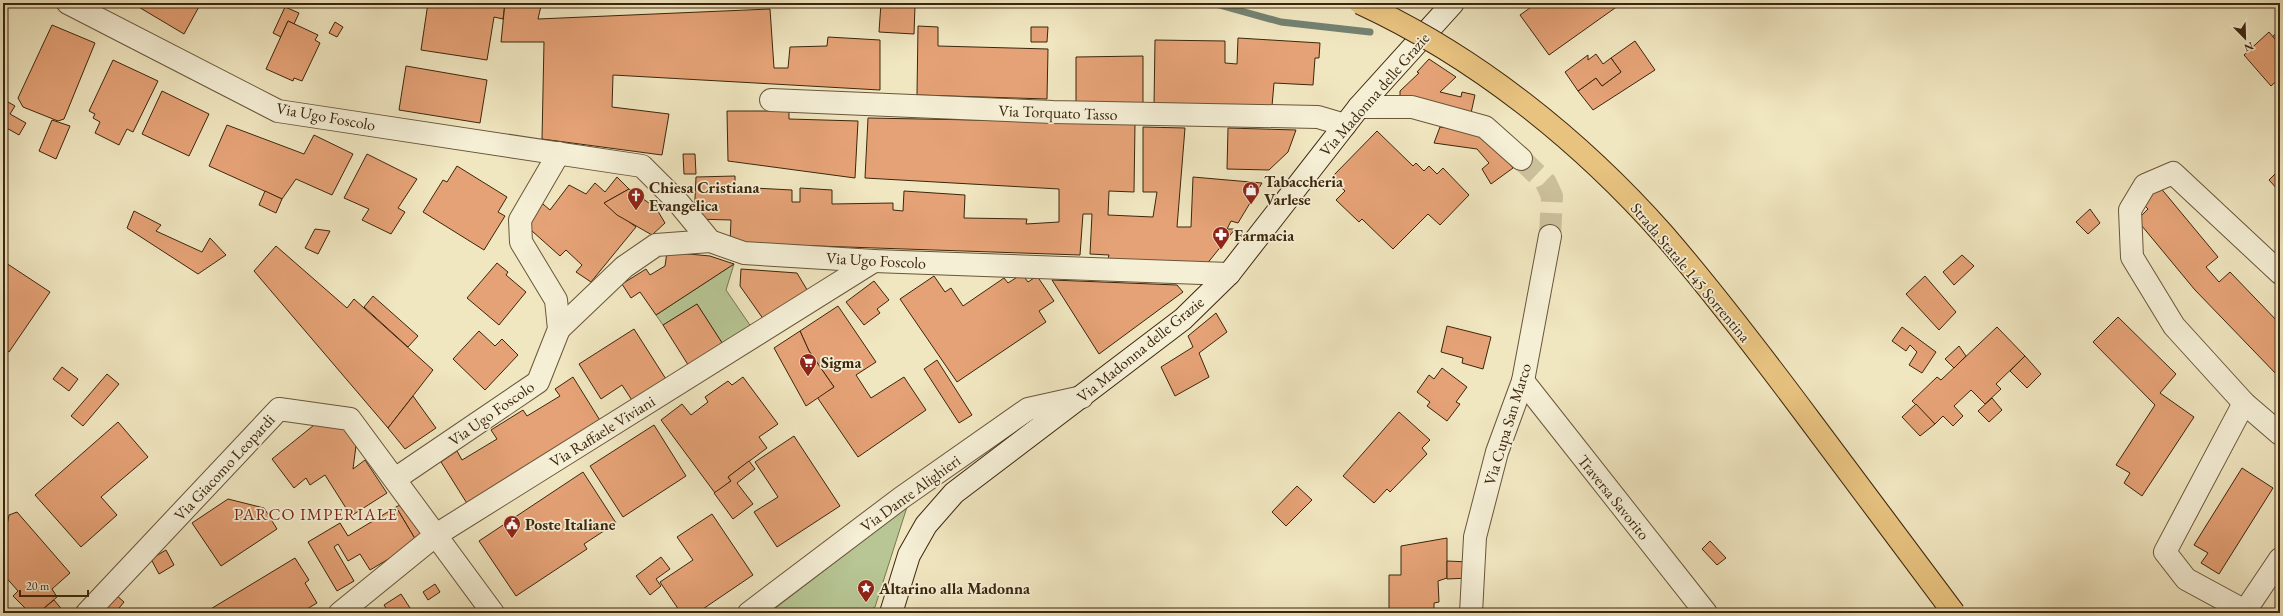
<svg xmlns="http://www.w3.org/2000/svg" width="2283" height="616" font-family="'EB Garamond',serif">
<rect width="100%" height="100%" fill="#f0e6c0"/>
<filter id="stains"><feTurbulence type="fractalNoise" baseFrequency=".005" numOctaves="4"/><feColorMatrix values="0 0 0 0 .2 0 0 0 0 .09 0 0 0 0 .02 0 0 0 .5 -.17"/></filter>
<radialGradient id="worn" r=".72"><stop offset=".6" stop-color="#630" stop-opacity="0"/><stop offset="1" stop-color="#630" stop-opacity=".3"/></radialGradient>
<g fill="#b7c694" stroke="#7a7650">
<path d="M734,264L726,290L754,331L726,349L697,304L663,325L656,315Z"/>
<path d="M907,507L875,607L866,613H769Z"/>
</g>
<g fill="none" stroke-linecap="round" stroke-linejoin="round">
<path stroke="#748272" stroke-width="7" d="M1212,3L1281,22L1370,32"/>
</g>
<g fill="#e5a276" stroke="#3c260c">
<path d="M132,3H201L184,34Z"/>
<path d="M428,3H505L503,19L494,17L487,60L421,50Z"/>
<path d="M505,3L541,6L538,19L770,9L774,68H788L790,47L827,46L828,37L880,40V90L613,75L612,107L669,114L662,155L542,139L544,42H501Z"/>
<path d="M881,3L915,5L914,34L879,32Z"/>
<path d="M1537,3H1622L1549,55L1520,15Z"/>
<path d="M285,7L299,13L294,24L288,21L281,37L273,33Z"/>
<path d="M288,21L318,35L315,40L320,43L302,81L294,78L293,81L266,69Z"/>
<path d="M335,22L343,27L337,37L329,33Z"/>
<path d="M52,25L95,43L64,119L58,121L23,107L18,98Z"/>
<path d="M918,26L938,27V46L1048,49L1047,99L917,95Z"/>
<path d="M1031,27H1048L1047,42H1031Z"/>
<path d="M2280,30V45L2272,37Z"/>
<path d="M2269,32L2280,45V78L2271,86L2244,55Z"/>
<path d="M1238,38L1320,43L1319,58H1315L1313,85L1274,83L1272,106L1154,105L1155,40L1225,41V63L1237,64Z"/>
<path d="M1635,41L1655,70L1593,110L1578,91L1596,78L1602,86L1621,72L1611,58Z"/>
<path d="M1596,54L1603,64L1611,58L1621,72L1602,86L1596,78L1578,91L1565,72L1588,55V60Z"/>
<path d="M1143,56V103L1076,104V57Z"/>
<path d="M1429,59L1456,77L1440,92L1461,97L1462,92L1475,95L1471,113L1400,97V91L1419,73L1417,72Z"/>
<path d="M113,60L158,81L133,132L127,129L119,145L95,133L100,122L93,118L95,114L89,111Z"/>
<path d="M406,66L487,80L480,123L399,110Z"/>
<path d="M162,91L209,114L189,156L142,134Z"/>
<path d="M3,99L15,106L10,114L26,123L19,135L3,126Z"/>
<path d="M727,111H789V119L858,121L855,178L728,161Z"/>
<path d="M868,118L1135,123L1134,192L1109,191L1108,215L1153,217L1157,192H1143V127L1185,128L1177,227H1191L1193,177L1262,183L1238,223L1231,221L1227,229H1235L1206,265L1107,263L1109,255L1090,254L1092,214H1083L1080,255L730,243L731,220L694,219L696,177L735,176V187L792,190V202H800V188L832,190V204L893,203V210L903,211L904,191L965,195L964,218L1027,219L1026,224L1059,222V189L865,178Z"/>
<path d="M52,120L70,126L56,159L39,151Z"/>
<path d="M227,125L304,154L314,135L353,154L332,195L296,179L282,199L209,166Z"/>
<path d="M1440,127L1474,131L1493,141L1513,168L1491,184L1482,169L1489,163L1477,149L1434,143Z"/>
<path d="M1228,128L1296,130L1288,152L1269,170L1227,169Z"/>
<path d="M1377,131L1413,166L1416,163L1424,171L1429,166L1437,174L1443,168L1469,195L1440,225L1428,214L1393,249L1362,219L1359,222L1336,200L1345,191L1331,178Z"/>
<path d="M367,154L417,179L398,208L405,212L391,234L362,220L369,209L344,198Z"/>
<path d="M683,154H695L696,174H684Z"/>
<path d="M457,166L507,197L498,212L505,216L484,250L423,212L443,180L447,182Z"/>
<path d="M2280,169V192L2269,180Z"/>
<path d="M617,177L629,189L604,203L636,227L591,282L576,272L582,265L566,250L560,256L532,231L528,243L523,226L537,199L550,210L569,185L586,194L595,183L605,192Z"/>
<path d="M2159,186L2218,257L2206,267L2219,282L2230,272L2280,324V378L2195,290L2137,220L2148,209L2140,201Z"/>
<path d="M629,189L656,208L665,223L652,235L617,215L604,203Z"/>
<path d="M265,191L282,199L276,213L259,205Z"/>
<path d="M2090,209L2100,223L2088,234L2076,222Z"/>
<path d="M134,211L161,225L156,231L202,252L210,238L226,255L198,274L127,228Z"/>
<path d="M315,229L330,231L318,254L305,248Z"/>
<path d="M276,246L347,308L354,299L433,370L388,428L254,271Z"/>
<path d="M667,252L710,256L734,264L656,315L640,292L631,298L622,284L646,269L650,275L665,266Z"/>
<path d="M1962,255L1974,266L1954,285L1943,272Z"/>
<path d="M3,261L50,292L9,352L3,348Z"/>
<path d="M497,263L508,272L506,275L526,292L499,325L467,298Z"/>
<path d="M741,269L797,273L809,293L764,320L740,286Z"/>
<path d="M1022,274L1028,282L1037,276L1054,301L1039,311L1046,322L957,382L900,299L934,276L945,292L951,288L963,306L1004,278L1008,283Z"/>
<path d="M1925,276L1956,312L1939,330L1906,294Z"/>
<path d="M1052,280L1177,285L1183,292L1099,354Z"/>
<path d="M874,281L889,300L877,309L880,313L864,325L846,302Z"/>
<path d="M373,296L418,336L408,347L364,307Z"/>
<path d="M697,304L726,349L692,371L663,325Z"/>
<path d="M838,306L876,362L856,375L871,398L904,377L926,410L858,457L817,397L834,387L809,351L800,331Z"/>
<path d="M1216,313L1227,332L1199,353L1209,377L1175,396L1161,367L1193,347L1188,336Z"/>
<path d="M2118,317L2176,374L2160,393L2194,417L2142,496L2124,483L2130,473L2116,465L2155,405L2093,342Z"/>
<path d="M1447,326L1491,337L1483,369L1462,363L1463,358L1441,352Z"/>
<path d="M1902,327L1936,352L1922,373L1909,365L1917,352L1910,345L1906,351L1892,341Z"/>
<path d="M1997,327L2025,356L1996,384L2001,389L1985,404L1971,390L1954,406L1963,416L1953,426L1943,416L1935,424L1912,401L1937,377L1941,380Z"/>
<path d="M634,329L671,387L637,408L622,385L601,399L579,364Z"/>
<path d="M479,331L495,346L502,339L518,355L485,390L453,359Z"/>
<path d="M800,331L809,351L834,387L806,406L774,348Z"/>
<path d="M1959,346L1966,356L1954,368L1945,359Z"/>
<path d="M2025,356L2041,374L2027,388L2010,371Z"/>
<path d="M937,360L972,415L959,423L924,369Z"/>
<path d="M62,367L78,379L69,391L53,379Z"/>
<path d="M1442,368L1467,387L1456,402L1460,404L1447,421L1427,406L1430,402L1417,392L1429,375L1434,379Z"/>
<path d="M107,374L119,384L83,426L71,416Z"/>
<path d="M573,377L601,422L468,505L441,462L457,451L462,460L497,439L491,430L523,410L527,416L560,396L555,389Z"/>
<path d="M743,377L778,424L759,437L767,448L728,477L731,481L715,493L661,420L682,404L691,415L708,402L705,397L728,381L732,385Z"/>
<path d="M413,396L436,428L405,449L388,428Z"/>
<path d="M1992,398L2002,410L1989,422L1978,411Z"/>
<path d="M1916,404L1935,424L1920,436L1902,417Z"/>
<path d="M1399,412L1430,440L1422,448L1427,454L1390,492L1387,489L1374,503L1343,476Z"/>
<path d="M319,421L358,430L353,469L365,460L387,493L351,516L325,475L310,485L306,478L294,488L272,459Z"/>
<path d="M118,422L148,457L101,497L117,515L81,547L35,495Z"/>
<path d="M654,425L686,476L623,517L590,466Z"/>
<path d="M794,436L840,506L777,547L754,512L778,497L755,462Z"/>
<path d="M749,461L755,469L737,483L753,504L733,519L714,493L731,481L728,477Z"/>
<path d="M2242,468L2273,488L2219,574L2201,563L2208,553L2194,545Z"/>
<path d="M583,472L616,523L584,544L587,549L516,596L479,541Z"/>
<path d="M1297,486L1312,500L1286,526L1272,512Z"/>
<path d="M414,498L433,532L417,542L396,507Z"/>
<path d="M228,499L264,508L277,529L221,566L192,523Z"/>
<path d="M396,507L417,542L370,570L360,554L348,561L338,544L334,547L354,581L337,591L308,542L340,523L348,536Z"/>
<path d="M17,512L70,573L52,589L57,597L38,613H30L13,596L18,591L3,574V529L7,525L9,515Z"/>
<path d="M712,514L753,575L697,613H681L660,582L693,560L677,537Z"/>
<path d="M1447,538V578L1438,581L1439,602L1434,603V609L1389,613V575H1401V546Z"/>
<path d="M1710,541L1726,558L1717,565L1702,549Z"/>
<path d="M166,550L174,565L159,574L151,559Z"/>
<path d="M661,557L670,569L656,579L661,586L650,595L636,576Z"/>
<path d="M295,558L309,580L305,583L317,603L300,613H204Z"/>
<path d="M1447,561L1469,562V578L1447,579Z"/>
<path d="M435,584L440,592L428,600L423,592Z"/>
<path d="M115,594L124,602L115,613H97Z"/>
<path d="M401,594L412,611L408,613H389L384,605Z"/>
<path d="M54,600L64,612L38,613Z"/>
<path d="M463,608L466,613H456Z"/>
</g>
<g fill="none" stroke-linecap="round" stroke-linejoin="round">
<path stroke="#ccc09c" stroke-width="22" stroke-dasharray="22 11" stroke-linecap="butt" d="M1521,159L1546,183L1552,196L1550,236"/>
<defs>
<g id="street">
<path d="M68,3L278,111L642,166L677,201L710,241L744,253L874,261L1229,274"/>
<path d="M771,100L1053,112L1318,117L1345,125"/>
<path d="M1359,107H1412L1485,127L1521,159"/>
<path d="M2280,273L2173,173L2145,185L2130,210L2132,257L2174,326L2244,403L2280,434"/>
<path d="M559,329L624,267L656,245L710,241"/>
<path d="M1523,381L1706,613"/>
<path d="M2244,403L2165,552L2186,579L2245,611L2280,559"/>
<path d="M395,479L538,382L559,329L556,300L521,242L520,220L559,153"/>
<path d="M87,613L279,409L350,419L493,613"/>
<path d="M340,613L436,535L874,261"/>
<path d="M749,613L901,498L1028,409L1082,397"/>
<path d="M1471,613L1475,537L1497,452L1523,381L1550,236"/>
</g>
<path id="secondary" d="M891,613L909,555L926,525L954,493L1183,319L1229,274L1359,107L1453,3"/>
</defs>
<use href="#street" stroke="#695639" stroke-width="24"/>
<use href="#secondary" stroke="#3c260c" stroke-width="24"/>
<use href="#street" stroke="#f5efd6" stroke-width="22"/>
<use href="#secondary" stroke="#f5efd6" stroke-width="22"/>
<defs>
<path id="highway-bridge" d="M1360,3C1475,56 1580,140 1664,235C1715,294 1762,356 1809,419C1857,484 1906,548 1954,613"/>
</defs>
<use href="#highway-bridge" stroke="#3c260c" stroke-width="24" stroke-linecap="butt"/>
<use href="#highway-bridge" stroke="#e8c380" stroke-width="22"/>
</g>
<defs>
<symbol id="shop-pin" viewBox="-11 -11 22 30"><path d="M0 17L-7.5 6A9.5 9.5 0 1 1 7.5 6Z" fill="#8f2418" stroke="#f5efd6"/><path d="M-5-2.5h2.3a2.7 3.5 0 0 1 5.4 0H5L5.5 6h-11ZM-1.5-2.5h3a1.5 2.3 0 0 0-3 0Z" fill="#fff"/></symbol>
<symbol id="church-pin" viewBox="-11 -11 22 30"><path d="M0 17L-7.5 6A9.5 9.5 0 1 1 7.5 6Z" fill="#8f2418" stroke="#f5efd6"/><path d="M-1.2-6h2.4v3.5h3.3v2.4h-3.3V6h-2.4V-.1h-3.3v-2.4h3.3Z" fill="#fff"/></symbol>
<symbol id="pharmacy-pin" viewBox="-11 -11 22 30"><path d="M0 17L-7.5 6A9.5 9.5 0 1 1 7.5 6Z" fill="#8f2418" stroke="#f5efd6"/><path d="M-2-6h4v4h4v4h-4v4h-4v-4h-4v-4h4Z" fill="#fff"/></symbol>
<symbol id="supermarket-pin" viewBox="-11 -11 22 30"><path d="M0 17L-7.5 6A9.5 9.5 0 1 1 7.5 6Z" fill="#8f2418" stroke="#f5efd6"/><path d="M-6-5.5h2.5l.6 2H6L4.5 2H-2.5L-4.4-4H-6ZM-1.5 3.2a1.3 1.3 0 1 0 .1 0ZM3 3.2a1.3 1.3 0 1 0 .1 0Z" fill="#fff"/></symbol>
<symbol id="civic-pin" viewBox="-11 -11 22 30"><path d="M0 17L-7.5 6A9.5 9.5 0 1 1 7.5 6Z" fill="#8f2418" stroke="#f5efd6"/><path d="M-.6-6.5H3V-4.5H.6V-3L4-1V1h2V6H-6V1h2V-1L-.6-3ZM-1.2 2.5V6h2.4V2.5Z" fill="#fff"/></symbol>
<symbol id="sight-pin" viewBox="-11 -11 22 30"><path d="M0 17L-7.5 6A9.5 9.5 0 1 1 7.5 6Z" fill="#8f2418" stroke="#f5efd6"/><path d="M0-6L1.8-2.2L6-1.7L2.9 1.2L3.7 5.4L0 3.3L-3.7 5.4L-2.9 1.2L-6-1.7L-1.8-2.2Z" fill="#fff"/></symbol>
</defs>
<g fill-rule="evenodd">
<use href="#shop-pin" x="1241" y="180" width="20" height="27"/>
<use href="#church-pin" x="626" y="186" width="20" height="27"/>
<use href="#pharmacy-pin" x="1211" y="225" width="20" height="27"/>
<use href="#supermarket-pin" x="798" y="352" width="20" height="27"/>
<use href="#civic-pin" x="502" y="514" width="20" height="27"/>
<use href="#sight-pin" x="856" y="578" width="20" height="27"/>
</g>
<g text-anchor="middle" stroke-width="3.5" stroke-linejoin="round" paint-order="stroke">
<g font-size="16" fill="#3c260c" stroke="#f5efd6">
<text transform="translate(1374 94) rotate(-49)" y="6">Via Madonna delle Grazie</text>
<text transform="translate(1058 112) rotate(2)" y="6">Via Torquato Tasso</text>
<text transform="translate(326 116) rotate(10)" y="6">Via Ugo Foscolo</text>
<text transform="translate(876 260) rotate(3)" y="6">Via Ugo Foscolo</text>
<text transform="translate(1691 272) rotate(50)" y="6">Strada Statale 145 Sorrentina</text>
<text transform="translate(1140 349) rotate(-39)" y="6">Via Madonna delle Grazie</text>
<text transform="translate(491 413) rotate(-35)" y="6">Via Ugo Foscolo</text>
<text transform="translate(1507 424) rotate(-73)" y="6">Via Cupa San Marco</text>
<text transform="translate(602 431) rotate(-32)" y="6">Via Raffaele Viviani</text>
<text transform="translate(224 467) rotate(-47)" y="6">Via Giacomo Leopardi</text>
<text transform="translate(910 493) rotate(-36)" y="6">Via Dante Alighieri</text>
<text transform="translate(1614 497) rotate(51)" y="6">Traversa Savorito</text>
</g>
<g font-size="16" font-weight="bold" fill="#3c260c" stroke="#f5efd6" text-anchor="start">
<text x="1264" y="187">Tabaccheria<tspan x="1264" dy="18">Varlese</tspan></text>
<text x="649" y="193">Chiesa Cristiana<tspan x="649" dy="18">Evangelica</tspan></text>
<text x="1234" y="241">Farmacia</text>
<text x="821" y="368">Sigma</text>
<text x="525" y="530">Poste Italiane</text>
<text x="879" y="594">Altarino alla Madonna</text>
</g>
<g font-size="17" letter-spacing="1" fill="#7a1f14" stroke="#f5efd6">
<text x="316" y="520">PARCO IMPERIALE</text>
</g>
</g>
<rect width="2283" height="616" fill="none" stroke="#f0e6c0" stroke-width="16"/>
<rect x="4" y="4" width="2275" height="608" fill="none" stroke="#3c260c" stroke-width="2"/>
<rect x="8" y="8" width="2267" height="600" fill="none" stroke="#3c260c"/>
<g transform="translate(2245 38) rotate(157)" stroke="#f5efd6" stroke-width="3" paint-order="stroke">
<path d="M0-3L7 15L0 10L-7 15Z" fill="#3c260c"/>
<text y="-6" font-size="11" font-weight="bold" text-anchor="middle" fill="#3c260c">N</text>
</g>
<path d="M20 590v6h68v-6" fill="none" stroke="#3c260c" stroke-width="2"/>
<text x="26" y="590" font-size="12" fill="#3c260c" stroke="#f5efd6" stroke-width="3" paint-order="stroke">20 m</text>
<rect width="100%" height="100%" filter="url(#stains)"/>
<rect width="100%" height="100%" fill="url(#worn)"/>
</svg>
